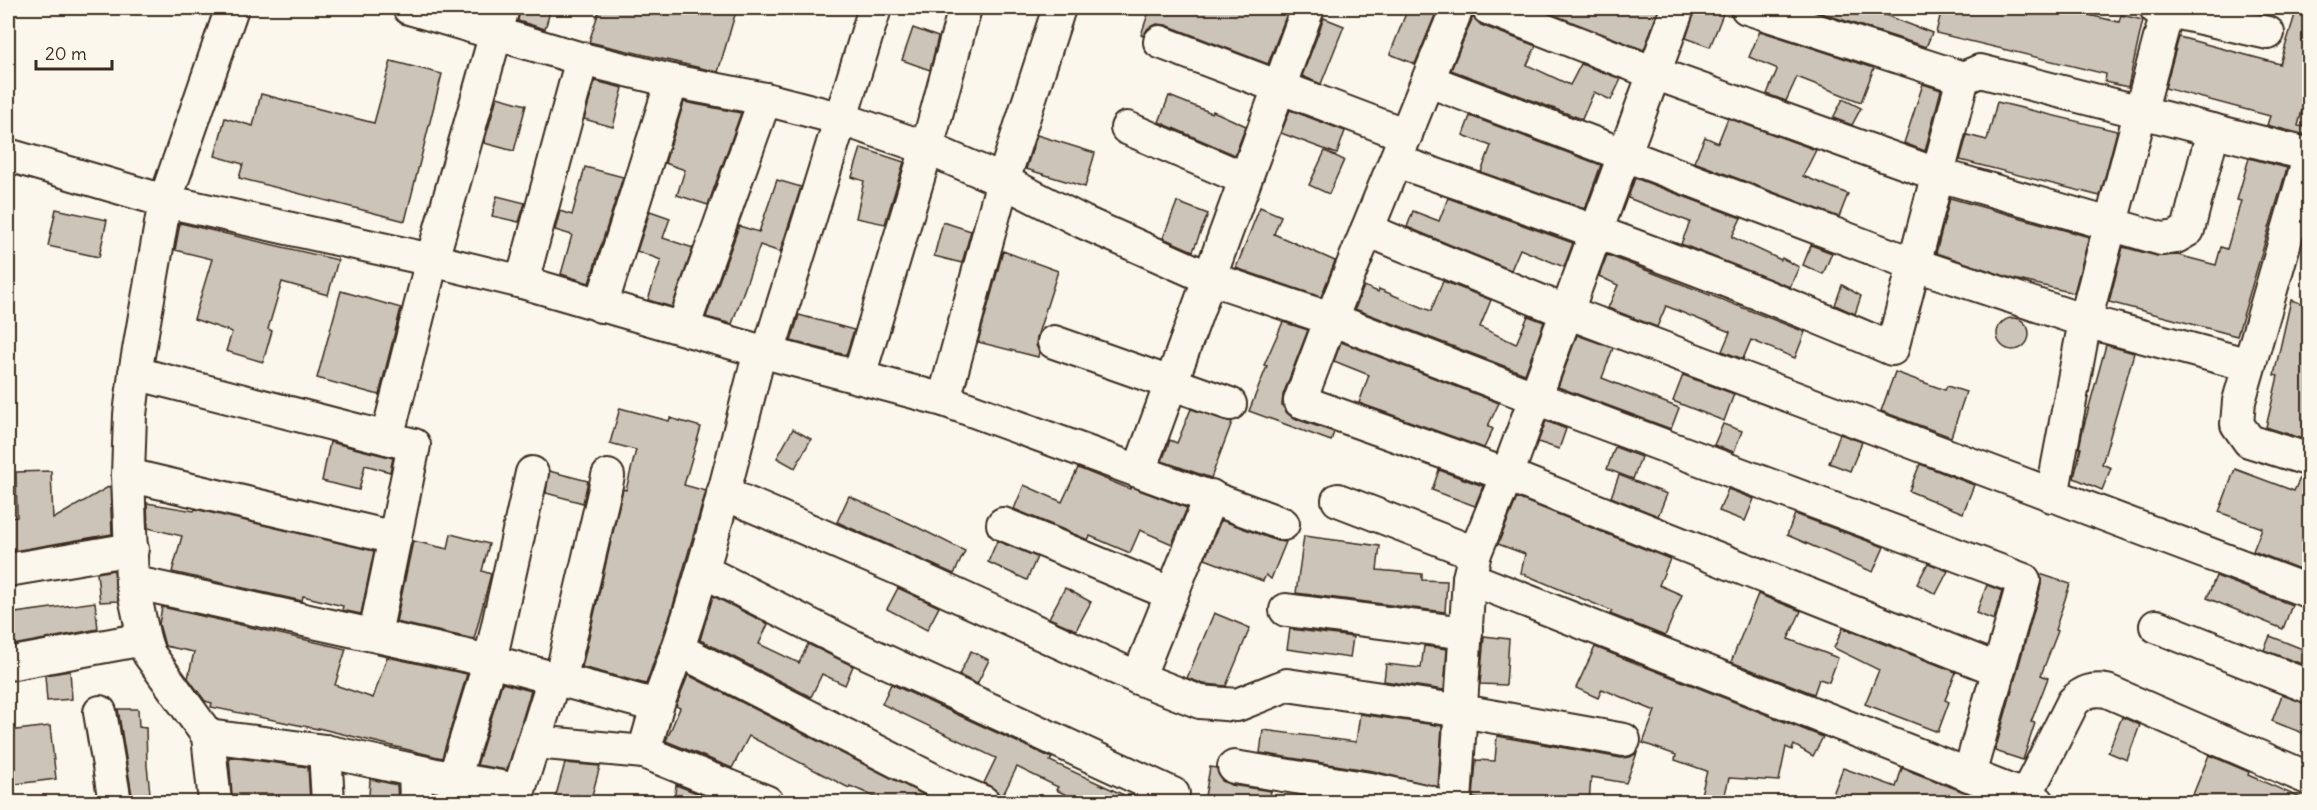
<svg xmlns="http://www.w3.org/2000/svg" width="2317" height="810" font-family="Delius,sans-serif">
<rect width="100%" height="100%" fill="#fbf7ec"/>
<filter id="ink" filterUnits="userSpaceOnUse"><feTurbulence type="fractalNoise" baseFrequency=".0167" numOctaves="2"/><feDisplacementMap in="SourceGraphic" scale="12" xChannelSelector="R" yChannelSelector="G"/><feConvolveMatrix kernelMatrix="1 2 1 2 8 2 1 2 1" color-interpolation-filters="sRGB"/></filter>
<g filter="url(#ink)">
<g fill="#ccc4b9" stroke="#3b2a1e" stroke-width="1.5">
<path d="M520,8H551L545,29L518,21Z"/>
<path d="M600,8H737L718,72L589,42Z"/>
<path d="M1150,8H1289L1268,64L1166,25L1157,24L1148,28L1143,36L1141,35Z"/>
<path d="M1408,8H1438L1415,64L1390,54Z"/>
<path d="M1536,8H1659L1644,50Z"/>
<path d="M1696,8H1706L1723,14L1710,47L1686,38Z"/>
<path d="M1820,8H1867L1932,33L1926,47L1818,12Z"/>
<path d="M1942,8H2059L2119,22L2121,15L2143,20L2128,87L2105,82L2106,74L1936,33Z"/>
<path d="M2297,8H2310V79L2298,126L2310,128V136L2267,125L2270,116L2165,88L2179,37L2280,64Z"/>
<path d="M1473,17L1481,25L1536,46L1527,65L1570,85L1581,64L1621,79L1611,100L1594,92L1582,119L1451,70Z"/>
<path d="M1324,18L1344,26L1321,84L1302,76Z"/>
<path d="M913,28L938,37L930,70L902,60Z"/>
<path d="M1760,31L1874,68L1861,102L1797,77L1786,101L1767,94L1777,70L1776,68L1749,57Z"/>
<path d="M391,61L442,74L405,221L239,178L243,164L215,156L225,118L253,126L261,94L374,123Z"/>
<path d="M595,81L623,88L613,127L584,119Z"/>
<path d="M1923,84L1941,90L1925,151L1904,143Z"/>
<path d="M1169,96L1212,113L1213,111L1246,126L1235,155L1159,122Z"/>
<path d="M497,97L526,105L514,151L484,143Z"/>
<path d="M1843,99L1861,108L1852,125L1833,118Z"/>
<path d="M684,102L741,113L708,205L677,195L685,170L665,163Z"/>
<path d="M1997,102L2117,131L2100,196L1960,160L1967,135L1987,140Z"/>
<path d="M1290,110L1345,131L1337,154L1281,133Z"/>
<path d="M1470,116L1601,165L1585,209L1481,172L1491,146L1463,135Z"/>
<path d="M1728,118L1816,150L1803,176L1848,194L1839,217L1694,162L1705,137L1718,143Z"/>
<path d="M1037,135L1095,153L1085,187L1026,169Z"/>
<path d="M861,148L904,162L885,224L856,218L864,181L852,177Z"/>
<path d="M1325,151L1344,160L1329,194L1309,185Z"/>
<path d="M2249,158L2287,168L2237,336L2109,302L2123,247L2157,256L2178,255L2216,265L2221,247L2227,249L2241,201L2237,200Z"/>
<path d="M585,167L623,177L589,283L561,274L572,235L555,230L560,211L572,215Z"/>
<path d="M1635,178L1741,218L1732,237L1781,260L1782,258L1799,267L1790,287L1681,244L1690,222L1628,198Z"/>
<path d="M777,180L801,187L780,252L760,245L732,324L706,317L739,226L759,232Z"/>
<path d="M497,196L525,203L519,222L492,216Z"/>
<path d="M1448,198L1573,243L1564,267L1520,249L1511,270L1407,227L1413,211L1439,221Z"/>
<path d="M1950,198L2089,237L2074,293L2014,279L1936,253Z"/>
<path d="M1177,202L1208,214L1193,251L1163,238Z"/>
<path d="M1260,207L1281,216L1274,234L1335,261L1321,297L1236,268Z"/>
<path d="M56,209L107,220L99,257L48,246Z"/>
<path d="M650,211L670,218L663,238L693,248L672,307L648,300L661,260L637,251Z"/>
<path d="M943,222L971,231L962,263L934,256Z"/>
<path d="M180,223L338,260L328,295L282,282L268,329L272,331L263,362L226,351L232,332L194,319L212,259L175,250Z"/>
<path d="M1811,245L1832,253L1823,274L1803,265Z"/>
<path d="M1003,251L1058,271L1037,337L1036,345L1039,352L1038,357L978,342Z"/>
<path d="M1607,255L1805,332L1795,358L1751,340L1743,359L1722,351L1730,332L1666,306L1657,327L1608,308L1618,285L1599,276Z"/>
<path d="M1443,281L1491,300L1480,327L1516,344L1528,316L1544,322L1525,374L1355,309L1364,286L1378,292L1379,289L1431,311Z"/>
<path d="M1842,285L1861,296L1855,314L1835,305Z"/>
<path d="M341,291L401,308L379,395L317,378Z"/>
<path d="M2291,300L2310,306V441L2266,427L2278,376L2274,375Z"/>
<path d="M799,315L854,330L846,355L791,341Z"/>
<circle cx="2013" cy="334" r="16"/>
<path d="M1283,322L1308,330L1283,395L1282,405L1287,413L1293,418L1334,432L1331,441L1249,411L1267,366L1264,365Z"/>
<path d="M1577,335L1613,348L1602,378L1679,408L1671,429L1558,387Z"/>
<path d="M1341,342L1499,403L1488,426L1493,429L1484,448L1359,403L1369,375L1334,361Z"/>
<path d="M2106,345L2134,353L2102,464L2111,468L2102,490L2074,478L2081,448H2079L2083,429Z"/>
<path d="M1895,372L1945,390L1947,386L1966,392L1951,437L1881,411Z"/>
<path d="M1683,375L1734,394L1724,421L1673,401Z"/>
<path d="M620,408L669,421L670,418L701,427L684,485L706,491L671,613L646,684L582,667L623,489L626,490L636,450L610,443Z"/>
<path d="M1191,409L1232,422L1211,478L1162,461L1170,440L1177,443Z"/>
<path d="M1546,421L1566,429L1559,449L1538,442Z"/>
<path d="M1723,424L1742,431L1734,452L1714,445Z"/>
<path d="M793,429L811,439L795,468L777,458Z"/>
<path d="M1840,434L1862,442L1850,471L1829,463Z"/>
<path d="M330,442L393,458L390,472L365,465L359,490L322,481Z"/>
<path d="M1615,447L1641,457L1633,479L1607,469Z"/>
<path d="M1920,464L1974,485L1963,513L1909,491Z"/>
<path d="M1078,468L1130,489L1131,487L1187,508L1172,544L1140,530L1130,553L1090,536L1088,540L1014,509L1024,485L1062,502Z"/>
<path d="M2235,469L2294,491L2301,476L2310,477V573L2253,551L2262,528L2219,512Z"/>
<path d="M1439,470L1483,486L1475,506L1432,490Z"/>
<path d="M51,471L53,519L110,486L112,534L8,552V518L17,517L16,472Z"/>
<path d="M549,471L588,481L583,503L546,493Z"/>
<path d="M1619,475L1667,494L1658,516L1611,497Z"/>
<path d="M1728,489L1754,499L1745,521L1719,511Z"/>
<path d="M849,496L911,524L965,551L954,574L837,522Z"/>
<path d="M1517,498L1670,559L1659,585L1682,595L1665,636L1610,614L1612,611L1521,573L1525,554L1498,544Z"/>
<path d="M147,503L194,511L195,509L374,551L361,614L342,610L343,606L303,596L302,601L172,572L182,536L148,528Z"/>
<path d="M1795,514L1884,547L1873,572L1787,535Z"/>
<path d="M1221,520L1277,541L1286,542L1271,579L1266,575L1263,581L1205,559Z"/>
<path d="M451,534L489,544L482,571L491,574L474,639L396,622L413,541L448,549Z"/>
<path d="M1304,536L1380,546L1377,570L1422,574V580L1447,581L1445,612L1296,593Z"/>
<path d="M997,541L1037,557L1027,580L988,562Z"/>
<path d="M1928,563L1948,571L1936,594L1917,584Z"/>
<path d="M114,570L118,601L100,602L97,573Z"/>
<path d="M2040,574L2070,584L2055,630L2058,631L2041,675L2048,678L2031,722L2035,723L2023,760L1995,751L2041,585Z"/>
<path d="M2216,576L2292,605L2283,629L2207,598Z"/>
<path d="M1987,585L2002,591L1994,620L1976,613Z"/>
<path d="M898,588L939,607L927,630L887,609Z"/>
<path d="M1065,588L1091,602L1076,630L1049,618Z"/>
<path d="M1758,594L1801,611L1788,639L1838,658L1829,682L1819,679L1814,694L1731,662Z"/>
<path d="M713,596L768,624L759,644L799,663L808,644L853,666L845,685L822,674L811,697L700,640Z"/>
<path d="M95,602L98,629L8,646V614Z"/>
<path d="M162,607L346,649L335,685L373,698L387,657L467,674L442,758L318,728V729L211,707L212,703L205,701L188,678L194,652L165,646L159,624Z"/>
<path d="M1214,613L1250,628L1226,686L1204,684L1187,678Z"/>
<path d="M1843,628L1956,672L1945,700L1949,702L1938,732L1865,704L1879,670L1834,648Z"/>
<path d="M1290,629L1353,637L1350,658L1287,649Z"/>
<path d="M1484,636L1509,639L1506,685L1480,684Z"/>
<path d="M2270,636L2310,652V667L2264,650Z"/>
<path d="M1424,646L1447,649L1444,690L1384,681L1386,664L1421,668Z"/>
<path d="M1595,647L1823,737L1813,756L1794,745L1792,750L1786,747L1779,781L1729,778L1723,802H1699L1707,771L1675,760L1676,755L1643,743L1655,711L1602,689L1598,698L1576,688Z"/>
<path d="M971,651L989,660L977,684L959,675Z"/>
<path d="M70,671L72,699L47,701L45,675Z"/>
<path d="M688,675L938,802H885L864,792L850,786L849,788L749,736L732,768L666,741L680,708L676,706Z"/>
<path d="M502,683L531,691L507,770L477,765Z"/>
<path d="M891,684L1052,758L1050,761L1139,802H1082L1056,790L1058,787L1017,767L1001,799L997,791L984,783L996,758L882,704Z"/>
<path d="M2282,695L2310,705V736L2272,721Z"/>
<path d="M118,709H138L139,727L146,728L147,766L150,793L132,795Z"/>
<path d="M1360,714L1442,726L1438,787L1373,771L1260,753L1263,730L1356,742Z"/>
<path d="M2122,717L2140,725L2127,760L2108,752Z"/>
<path d="M50,726L56,779L8,785V731Z"/>
<path d="M1497,736L1621,758L1630,757L1637,753L1626,783L1591,777L1589,802H1510L1473,798L1476,760L1495,761Z"/>
<path d="M2209,755L2249,772L2248,775L2310,802H2190Z"/>
<path d="M229,757L308,767L310,802H272V794H232Z"/>
<path d="M565,763L600,766L591,799L577,795L576,802H554Z"/>
<path d="M1210,767L1217,768L1222,781L1231,785L1271,791L1269,802H1204Z"/>
<path d="M1843,768L1896,787L1902,768L1990,802H1830Z"/>
<path d="M370,779L397,785L398,802H373V796H369Z"/>
<path d="M676,785L720,802H674Z"/>
</g>
<g fill="none" stroke-linecap="round" stroke-linejoin="round">
<defs>
<g id="minor">
<path d="M409,8L582,59L672,81L765,99L842,119L927,148L1003,181L1083,222L1209,278L1331,319L1536,398L2024,580L1969,775"/>
<path d="M1457,8L1331,319L1300,401L1507,475L1999,670"/>
<path d="M1488,8L1654,73L1939,175L2162,239L2176,237L2188,230L2213,130"/>
<path d="M1747,8L1963,78"/>
<path d="M2156,8L2268,33"/>
<path d="M1160,42L1406,135"/>
<path d="M1429,81L1916,265L2085,321L2249,365"/>
<path d="M1127,128L1245,179"/>
<path d="M2310,154L2239,401L2237,424L2249,441L2310,460"/>
<path d="M8,155L165,201L232,8"/>
<path d="M1396,161C1563,219 1730,278 1892,349L1963,78L1980,71L2310,155"/>
<path d="M1367,230L1567,312L2310,592"/>
<path d="M522,282L582,59"/>
<path d="M601,306L672,81"/>
<path d="M683,328L765,99"/>
<path d="M1054,342L1230,404"/>
<path d="M768,353L875,8"/>
<path d="M135,373L414,445L375,634"/>
<path d="M859,376L927,148L965,8"/>
<path d="M944,400L1003,181L1059,8"/>
<path d="M387,438L432,260L503,8"/>
<path d="M1139,471L1308,8"/>
<path d="M128,475L395,538"/>
<path d="M723,493L897,568L1138,678L1200,702L1237,705L1287,685L1462,711L1624,740"/>
<path d="M2052,496L2085,321L2168,8"/>
<path d="M1338,500L1475,553"/>
<path d="M1003,524L1172,594"/>
<path d="M8,570L132,549"/>
<path d="M703,571L848,644L1173,794L1168,802"/>
<path d="M1469,578L2038,802"/>
<path d="M132,582L490,661L657,706L644,752L767,802"/>
<path d="M1286,610L1466,633"/>
<path d="M2156,626L2310,687"/>
<path d="M679,650L949,788L983,802"/>
<path d="M8,664L144,639"/>
<path d="M1138,678L1211,496"/>
<path d="M560,681L608,476"/>
<path d="M657,706C702,591 729,471 760,351"/>
<path d="M100,712L115,802"/>
<path d="M208,736L325,751L454,779L519,790L554,678"/>
<path d="M535,742L644,752"/>
<path d="M325,751L328,802"/>
<path d="M1234,767L1370,789L1429,802"/>
<path d="M415,771L416,802"/>
<path d="M454,779L490,661L532,473"/>
<path d="M2025,797L2073,702C2084,691 2092,689 2107,691L2310,779"/>
<path d="M215,802L208,736L149,654L144,639L132,582L128,475L130,415L135,373L165,201L432,260L522,282L760,351L944,400L1283,524"/>
<path d="M1455,802L1469,578L1475,553L1507,475L1678,8"/>
</g>
</defs>
<use href="#minor" stroke="#3b2a1e" stroke-width="36"/>
<use href="#minor" stroke="#fbf7ec" stroke-width="32"/>
</g>
</g>
<rect width="2317" height="810" fill="none" stroke="#fbf7ec" stroke-width="30"/>
<rect x="15" y="15" width="2287" height="780" fill="none" stroke="#3b2a1e" stroke-width="2" filter="url(#ink)"/>
<path d="M36 60v9h76v-9" fill="none" stroke="#3b2a1e" stroke-width="3"/>
<text x="45" y="60" font-size="18" fill="#3b2a1e" stroke="#fbf7ec" stroke-width="4.5" paint-order="stroke">20 m</text>
</svg>
